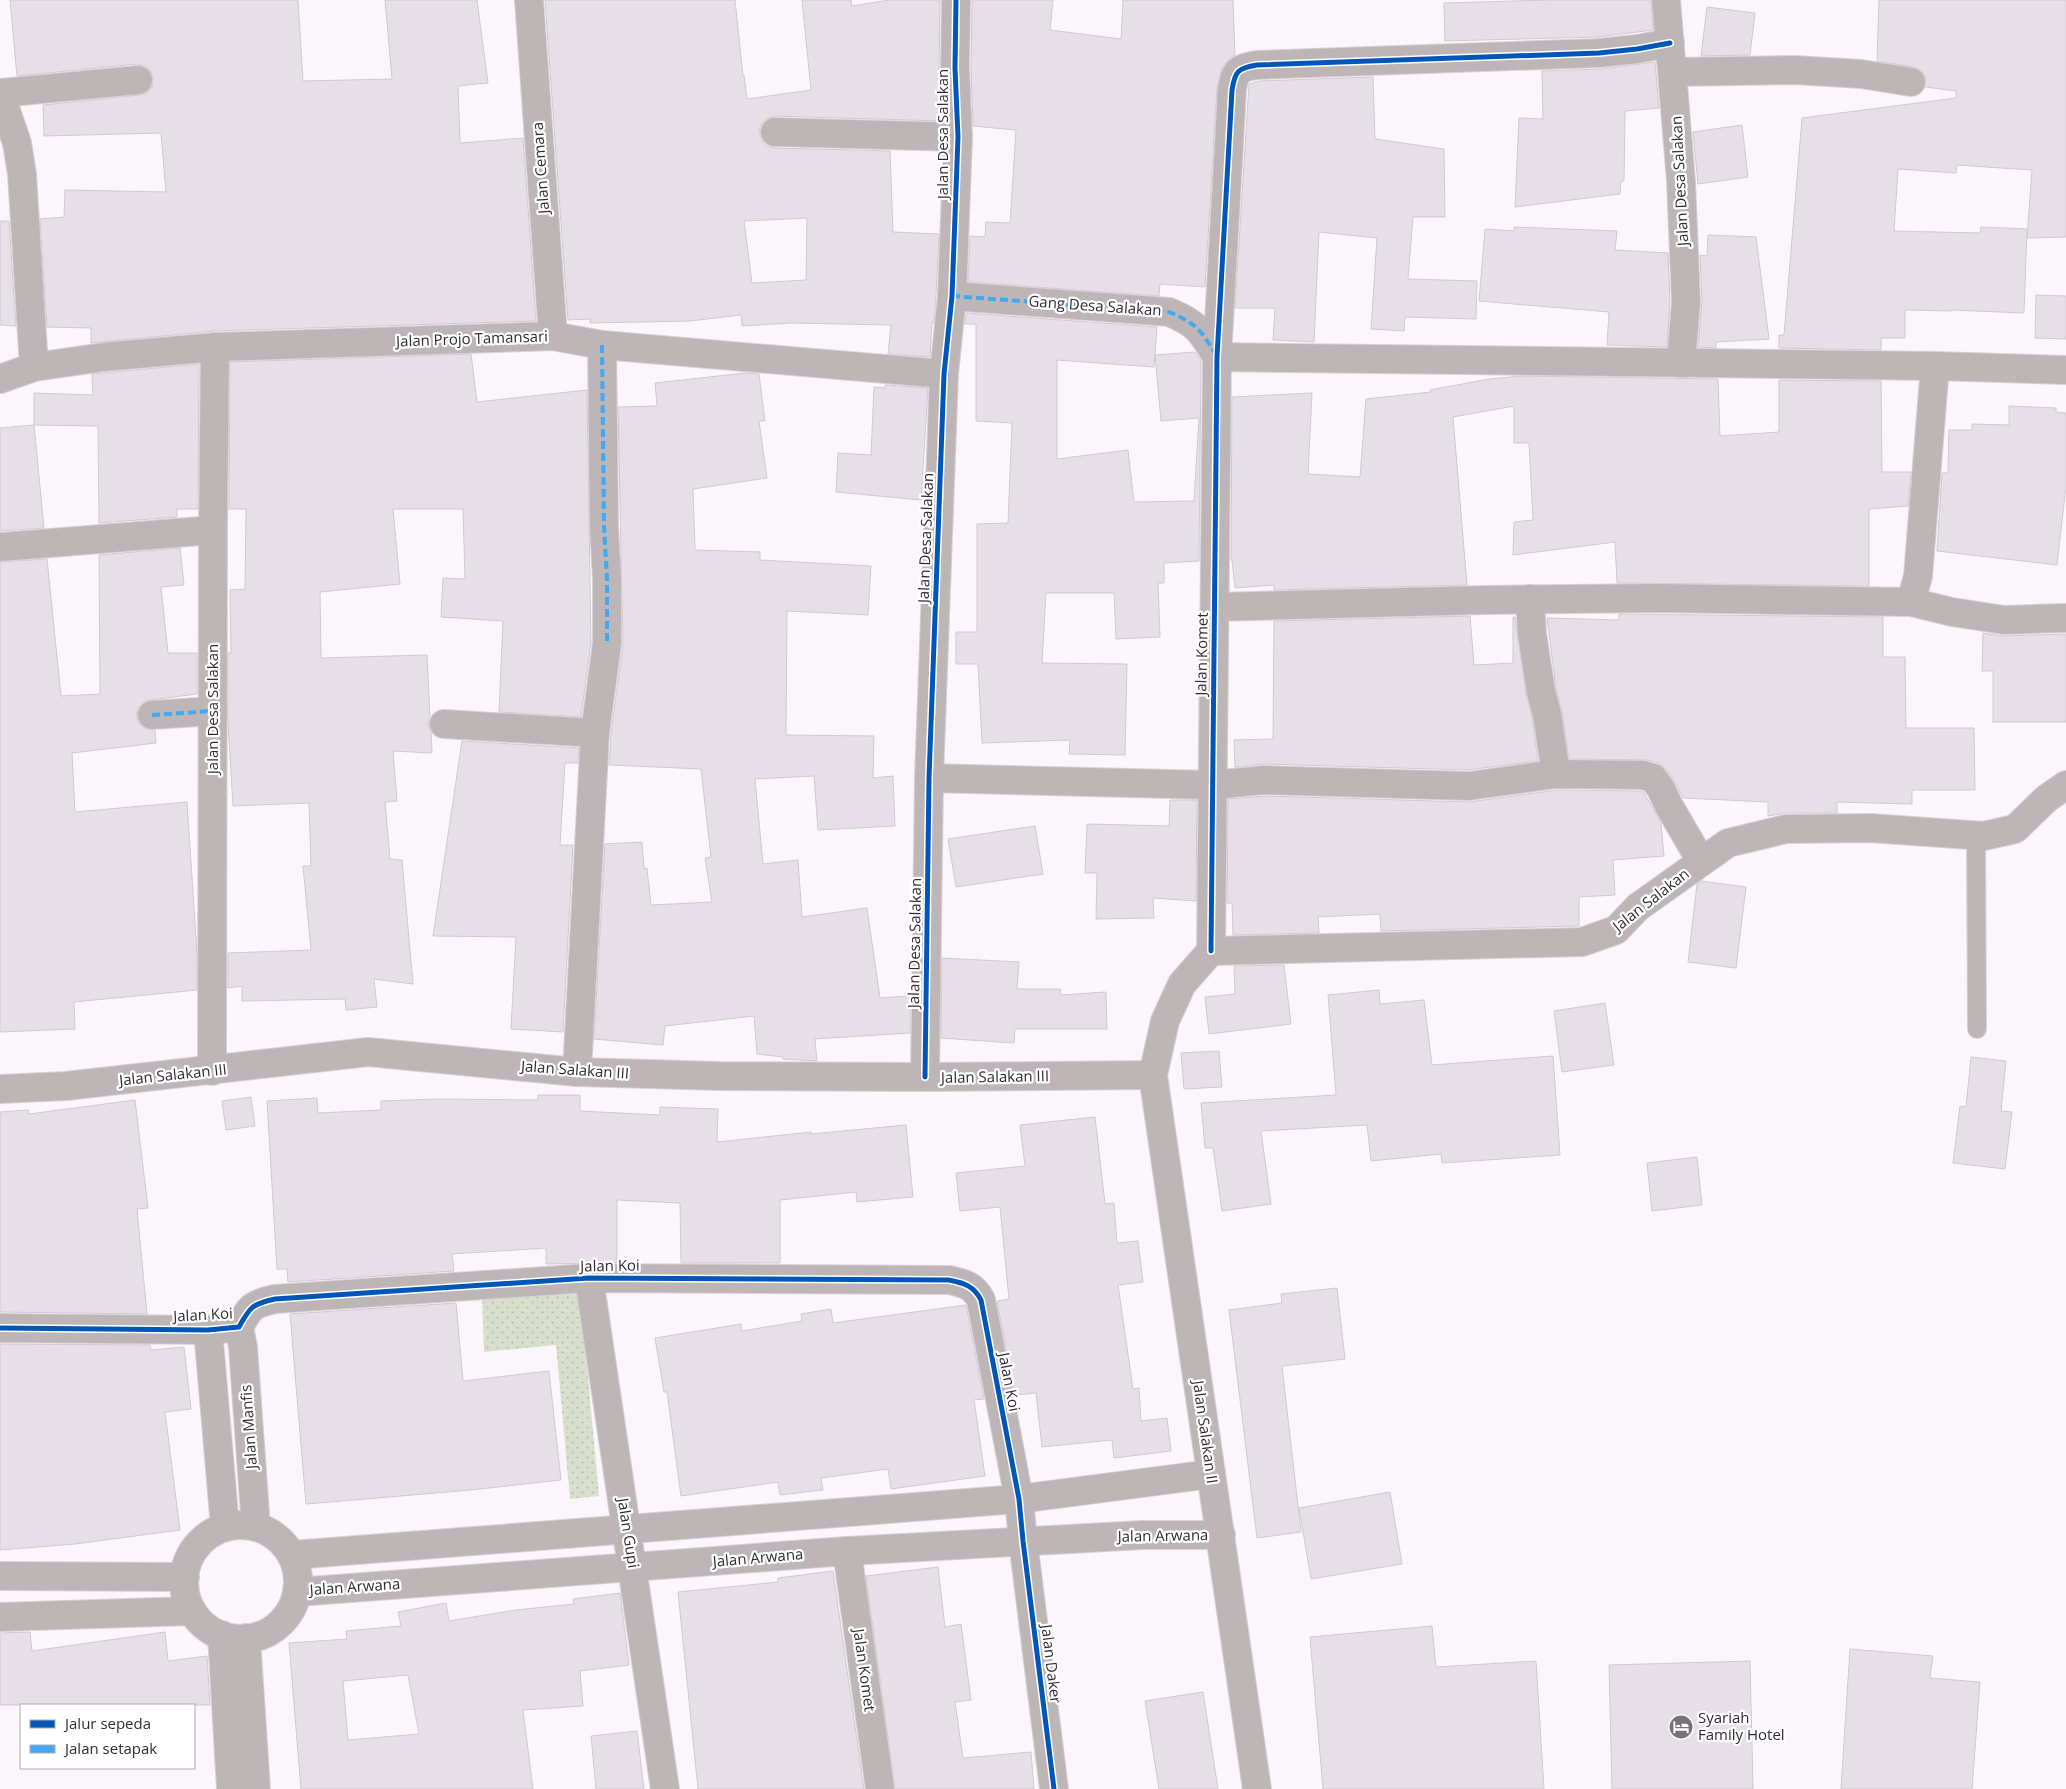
<svg xmlns="http://www.w3.org/2000/svg" width="2066" height="1789" font-family="'Open Sans',sans-serif">
<defs>
<pattern id="park-dots" width="8" height="8" patternUnits="userSpaceOnUse" patternTransform="scale(1.25)"><rect width="8" height="8" fill="#d8e0cd"/><path d="M2 2h.1M6 6h.1" fill="none" stroke="#bac0b1" stroke-width="1.8" stroke-linecap="round"/></pattern>
</defs>
<rect width="100%" height="100%" fill="#fbf6fc"/>
<path fill="url(#park-dots)" d="M580,1290L599,1496L570,1499L556,1345L484,1352L482,1295Z"/>
<g fill="#e6dfe8" stroke="#d0c9d1" fill-rule="evenodd">
<path d="M10,0H298L303,81L392,79L385,0H477L488,83L458,86L460,143L523,138L536,321L214,331L91,343V328L47,327L40,219L64,217L65,190L166,192L161,133L44,136L43,105L140,95L147,93L152,87L153,78L151,71L145,66L137,64L17,76Z"/>
<path d="M545,0H735L743,76L744,75L747,99L811,90L802,0H851L852,6L889,0H940L939,68L942,121L775,116L767,119L761,124L759,131L762,140L767,146L775,148L890,151L893,232L939,234L936,295L934,323H932L930,357L888,354L891,325L792,323L742,326L741,315L690,321L590,323V319L568,320ZM807,218L806,280L752,283L744,221Z"/>
<path d="M972,0H1053L1050,30L1121,39L1123,0H1233L1235,55L1229,59L1222,68L1217,87L1205,287L1160,284L1159,296L968,282L970,236L985,237L986,222L1010,223L1016,130L973,126L971,68Z"/>
<path d="M1549,0H1651L1653,30L1598,37L1445,41L1444,3Z"/>
<path d="M1879,0H2066V237L2027,238L2032,170L1957,165L1956,173L1898,169L1894,231L1980,233L1981,227L2027,229L2024,313L1951,310V311L1905,310V338H1881V350L1779,348V335H1784L1802,118L1956,98V91L1925,87L1926,77L1920,70L1913,67L1877,61Z"/>
<path d="M1707,7L1755,13L1750,55L1701,56Z"/>
<path d="M1655,62L1659,108L1625,111L1624,181H1621L1620,194L1515,207L1519,118L1543,119L1542,71L1601,69Z"/>
<path d="M1373,77L1375,139L1444,149L1445,217H1413L1408,279L1477,281L1476,319L1405,317L1404,331L1371,329L1377,238L1319,232L1314,342L1273,340L1275,308H1235L1249,84L1259,81Z"/>
<path d="M1742,125L1748,177L1698,184L1693,132Z"/>
<path d="M0,221H9L16,326L0,325Z"/>
<path d="M1514,227L1617,231L1615,250L1668,253L1670,302L1667,347L1607,345L1609,312L1479,301L1485,229L1514,231Z"/>
<path d="M1708,235L1756,237L1769,339L1716,342V348L1698,347L1702,301L1700,255L1707,256Z"/>
<path d="M2036,295L2066,296V339L2035,338Z"/>
<path d="M966,313L1157,327L1154,367L1057,360V459L1128,450L1134,502L1194,501L1199,418L1161,421L1155,355L1195,352L1201,361L1199,561L1164,563V583H1158L1160,637L1116,639L1114,593H1046L1042,663L1127,664L1125,755L1069,754L1070,740L982,743L978,664H956V632H977V524L1008,523L1012,423L976,421V324H965Z"/>
<path d="M471,354L477,402L587,390L591,642L581,717L499,712L503,621L441,617L443,578L465,579L463,509H393L400,584L320,592L321,658L427,655L430,717L428,724L431,732L432,753L393,751L397,801L385,802L390,859L402,860L413,984L374,979L377,1007L346,1010L345,999L242,1001V986L228,988V953L311,950L303,866H311L309,803L233,806L228,723V653H231L230,590L245,589L246,509H229L230,362Z"/>
<path d="M199,364L198,509H177V517L99,523L98,426L34,425V393L93,395L92,374Z"/>
<path d="M745,373L759,374L765,421H759L767,478L693,489L695,550L760,552V560L871,566L868,615L787,611L786,735L874,736L873,778L893,776L895,826L818,830L814,776L755,779L763,864L798,860L802,917L867,908L880,998L910,996V1033L815,1039L817,1061L783,1059V1057L757,1054L754,1016L665,1026L663,1045L594,1039L605,844L642,842L644,869L647,868L651,905L712,902L705,858L711,857L701,769L609,765L611,734L623,643L618,407L657,406L655,383Z"/>
<path d="M1522,376L1718,379L1720,436L1779,432V380L1881,381L1882,472H1911L1908,506L1869,509V586L1617,583L1615,542L1513,555L1514,522L1533,520L1529,443H1514V406L1453,417L1467,585L1274,590V585L1235,588L1232,560H1231L1232,397L1312,393L1308,474L1360,477L1366,399L1431,392L1430,390L1489,379Z"/>
<path d="M885,385L928,388L921,500L836,492L838,453L871,455L874,387L885,388Z"/>
<path d="M2009,406L2056,408V412L2066,413V486L2057,565L1937,551L1942,473H1948L1949,430H1972V424L2009,425Z"/>
<path d="M34,425L44,528L0,531V428Z"/>
<path d="M180,548L184,585L161,587L168,653H197V694L150,700L144,702L138,708L136,716L139,723L146,729L155,730L156,743L72,753L75,812L187,802L197,953V990L74,1002L75,1029L0,1032V562L47,559L61,696L100,694L99,555Z"/>
<path d="M1619,614L1883,617V657H1905L1906,728H1974L1975,790H1912V804L1837,802V813H1786L1768,816V802L1683,798L1675,782L1666,769L1658,763L1647,760L1569,759L1562,712L1556,689L1547,618L1619,620Z"/>
<path d="M1470,616L1474,665L1513,663V617H1515L1526,694L1532,717L1538,761L1468,770L1264,764L1235,767L1234,740L1273,739L1274,621Z"/>
<path d="M1983,633L2004,636L2066,634V722H1993V671H1982Z"/>
<path d="M462,741L579,748L578,763H565L560,845H573L563,1032L511,1029L516,937L433,936Z"/>
<path d="M1557,790L1643,791L1661,823L1664,856L1613,860L1615,895L1579,897V926L1381,931L1380,914L1318,917L1319,933L1233,935L1232,903H1227L1228,799L1265,796L1469,802Z"/>
<path d="M1170,800H1197L1196,901L1153,898L1154,918L1096,919L1097,873H1085L1087,824L1169,826Z"/>
<path d="M1035,826L1043,874L956,887L948,839Z"/>
<path d="M1701,881L1746,887L1736,968L1688,962L1697,884Z"/>
<path d="M942,958L1019,962L1017,989H1060L1061,995L1106,992L1107,1029H1015L1014,1043L941,1038Z"/>
<path d="M1284,965L1291,1024L1209,1034L1205,997L1235,994L1234,966Z"/>
<path d="M1379,990L1380,1004L1424,1000L1432,1065L1553,1056L1560,1155L1442,1163L1441,1154L1371,1161L1367,1125L1261,1131L1271,1204L1222,1211L1213,1148H1205L1201,1103L1336,1095L1328,995Z"/>
<path d="M1605,1003L1614,1065L1562,1072L1554,1011Z"/>
<path d="M1219,1051L1222,1087L1184,1089L1181,1053Z"/>
<path d="M1971,1057L2006,1061L2001,1111L2012,1112L2005,1169L1953,1163L1960,1106L1966,1107Z"/>
<path d="M538,1095H580V1111L660,1115V1107L718,1109L717,1142L811,1132V1134L906,1125L913,1197L857,1202L856,1192L780,1200V1263H681L680,1203L617,1200V1263L546,1264V1248L452,1254L454,1271L288,1282L287,1269H277L267,1101L317,1098L318,1113L381,1110V1101L438,1099L538,1100Z"/>
<path d="M251,1097L255,1126L226,1130L222,1101Z"/>
<path d="M135,1100L148,1208L137,1209L147,1314L0,1312V1112L28,1110L29,1114Z"/>
<path d="M1095,1117L1105,1204L1114,1203L1117,1243L1138,1241L1143,1282L1118,1285L1133,1389L1139,1388L1141,1421L1167,1418L1171,1451L1114,1458L1112,1440L1042,1447L1036,1393L1015,1395L997,1301L1009,1299L1000,1207L960,1211L956,1173L1025,1166L1020,1125Z"/>
<path d="M1697,1157L1702,1205L1652,1211L1647,1163Z"/>
<path d="M1337,1288L1345,1359L1282,1366L1301,1532L1257,1538L1229,1310L1282,1303L1281,1294Z"/>
<path d="M456,1303L463,1381L549,1371L561,1480L471,1490L306,1504L290,1314Z"/>
<path d="M966,1305L984,1399L974,1400L985,1476L891,1489L888,1469L821,1478L823,1490L780,1495L778,1482L681,1496L667,1392H664L655,1338L741,1324L742,1331L802,1321L801,1314L831,1309L833,1323Z"/>
<path d="M0,1344L150,1345L151,1350L184,1347L191,1409L165,1412L180,1530L75,1544L0,1550Z"/>
<path d="M1390,1492L1402,1564L1311,1579L1299,1508Z"/>
<path d="M938,1567L945,1627L961,1624L971,1700L955,1702L963,1758L1031,1752L1034,1789H895L866,1576Z"/>
<path d="M833,1571L864,1789H698L678,1592L778,1582V1578Z"/>
<path d="M620,1593L629,1665L580,1671L583,1706L523,1710L533,1789H301L289,1643L347,1639L346,1631L401,1626L398,1612L446,1603L449,1621L516,1610L574,1604L573,1599ZM408,1675L419,1734L348,1740L343,1681Z"/>
<path d="M1432,1626L1436,1667L1536,1661L1544,1789H1323L1310,1637Z"/>
<path d="M30,1632L32,1651L165,1632L168,1661L207,1656L210,1705H0V1633Z"/>
<path d="M1850,1649L1933,1656L1930,1678L1980,1682L1972,1789H1841Z"/>
<path d="M1750,1661L1753,1789H1612L1609,1665Z"/>
<path d="M1203,1692L1218,1789H1159L1145,1701Z"/>
<path d="M637,1731L644,1789H596L591,1736Z"/>
</g>
<g fill="none" stroke-linecap="round" stroke-linejoin="round">
<defs>
<path id="lane" d="M1976,835L1977,1029"/>
<g id="street">
<path d="M529,0L553,336"/>
<path d="M1666,0L1681,181L1686,302L1681,363"/>
<path d="M1673,72L1795,70L1861,74L1911,82"/>
<path d="M775,132L958,137"/>
<path d="M952,296L1169,312C1198,324 1201,331 1217,357"/>
<path d="M1217,357L1935,366L2066,370"/>
<path d="M34,367L22,174L17,143L0,93L138,80"/>
<path d="M0,379L34,367L104,357L215,347L553,336L602,345L944,374"/>
<path d="M0,547L213,530"/>
<path d="M1530,599L1532,634L1541,692L1547,714L1556,774"/>
<path d="M1911,602L1918,576L1935,366"/>
<path d="M1215,607L1485,600L1656,598L1911,602L1952,612L2004,620L2066,618"/>
<path d="M152,715L213,711"/>
<path d="M444,724L595,733"/>
<path d="M929,778L1212,785L1264,780L1469,786L1556,774L1643,775L1653,778L1661,789L1669,806L1701,861"/>
<path d="M1211,951L1217,357L1232,90C1235,71 1238,68 1257,65L1599,53L1637,49L1670,43"/>
<path d="M1211,951L1582,942L1616,930L1638,907L1728,843L1786,829L1870,828L1984,836L2015,829L2046,799L2066,785"/>
<path d="M1211,951L1182,984L1165,1021L1153,1075L1257,1789"/>
<path d="M212,1071L213,530L215,347"/>
<path d="M577,1072L595,733L607,643V579L604,526L602,345"/>
<path d="M925,1077L929,778L944,374L952,296L958,137L955,68L956,0"/>
<path d="M0,1089L66,1086L368,1052L577,1072L719,1076L925,1077L1153,1075"/>
<path d="M589,1278L665,1789"/>
<path d="M239,1327L243,1347L256,1527"/>
<path d="M0,1328L208,1330L239,1327C250,1307 252,1304 275,1299L589,1278L949,1280C964,1283 974,1286 981,1300L1019,1499L1023,1541L1054,1789"/>
<path d="M208,1330L225,1527"/>
<circle cx="241" cy="1582" r="57"/>
<path d="M847,1551L880,1789"/>
<path d="M292,1555L1019,1499L1211,1474"/>
<path d="M0,1576L185,1577"/>
<path d="M297,1592L847,1551L1143,1535H1221"/>
<path d="M0,1617L192,1611"/>
<path d="M222,1635L231,1789"/>
<path d="M246,1638L256,1789"/>
</g>
</defs>
<use href="#lane" stroke="#d6d2d7" stroke-width="20"/>
<use href="#street" stroke="#d6d2d7" stroke-width="30"/>
<use href="#lane" stroke="#bdb5b6" stroke-width="18"/>
<use href="#street" stroke="#bdb5b6" stroke-width="28"/>
<g stroke="#3fa9f5" stroke-width="4" stroke-dasharray="8 4" stroke-linecap="butt">
<path d="M952,296L1169,312C1198,324 1201,331 1217,356"/>
<path d="M602,345L604,526L607,579V643"/>
<path d="M152,715L213,711"/>
</g>
<defs>
<g id="cycleway">
<path d="M1211,951L1217,357L1232,90C1235,71 1238,68 1257,65L1599,53L1637,49L1670,43"/>
<path d="M925,1077L929,778L944,374L952,296L958,137L955,68L956,0"/>
<path d="M0,1328L208,1330L239,1327C250,1307 252,1304 275,1299L589,1278L949,1280C964,1283 974,1286 981,1300L1019,1499L1023,1541L1054,1789"/>
</g>
</defs>
<use href="#cycleway" stroke="#fff" stroke-width="8"/>
<use href="#cycleway" stroke="#0057b8" stroke-width="5"/>
</g>
<defs>
<symbol id="hotel-disc" viewBox="-11 -11 22 22"><circle r="9.5" fill="#78717a" stroke="#fff"/><path d="M-6-4.5h1.5V1H6V5H4.5V3h-9V5H-6ZM-4 0a1.8 1.8 0 1 1 3.6 0ZM.5 0V-2.5h3Q6-2.5 6 0Z" fill="#fff"/></symbol>
</defs>
<g fill-rule="evenodd">
<use href="#hotel-disc" x="1667" y="1713" width="28" height="28"/>
</g>
<g text-anchor="middle" stroke-width="4.5" stroke-linejoin="round" paint-order="stroke">
<g font-size="15" fill="#322a34" stroke="#fff">
<text transform="translate(943 134) rotate(-90)" y="5">Jalan Desa Salakan</text>
<text transform="translate(541 168) rotate(-94)" y="5">Jalan Cemara</text>
<text transform="translate(1680 181) rotate(-93)" y="5">Jalan Desa Salakan</text>
<text transform="translate(1095 306) rotate(4)" y="5">Gang Desa Salakan</text>
<text transform="translate(472 339) rotate(-2)" y="5">Jalan Projo Tamansari</text>
<text transform="translate(926 538) rotate(-88)" y="5">Jalan Desa Salakan</text>
<text transform="translate(1202 654) rotate(-89)" y="5">Jalan Komet</text>
<text transform="translate(213 709) rotate(-90)" y="5">Jalan Desa Salakan</text>
<text transform="translate(1651 900) rotate(-38)" y="5">Jalan Salakan</text>
<text transform="translate(915 943) rotate(-89)" y="5">Jalan Desa Salakan</text>
<text transform="translate(575 1070) rotate(4)" y="5">Jalan Salakan III</text>
<text transform="translate(173 1075) rotate(-6)" y="5">Jalan Salakan III</text>
<text transform="translate(995 1077) rotate(-1)" y="5">Jalan Salakan III</text>
<text transform="translate(610 1266) rotate(-1)" y="5">Jalan Koi</text>
<text transform="translate(203 1315) rotate(-3)" y="5">Jalan Koi</text>
<text transform="translate(1009 1382) rotate(79)" y="5">Jalan Koi</text>
<text transform="translate(249 1427) rotate(-94)" y="5">Jalan Manfis</text>
<text transform="translate(1205 1432) rotate(82)" y="5">Jalan Salakan II</text>
<text transform="translate(628 1533) rotate(81)" y="5">Jalan Gupi</text>
<text transform="translate(1163 1536) rotate(-1)" y="5">Jalan Arwana</text>
<text transform="translate(758 1558) rotate(-5)" y="5">Jalan Arwana</text>
<text transform="translate(355 1587) rotate(-4)" y="5">Jalan Arwana</text>
<text transform="translate(1051 1664) rotate(83)" y="5">Jalan Daker</text>
<text transform="translate(864 1670) rotate(82)" y="5">Jalan Komet</text>
</g>
<g font-size="15" fill="#322a34" stroke="#fff" text-anchor="start">
<text x="1698" y="1723">Syariah<tspan x="1698" dy="17">Family Hotel</tspan></text>
</g>
</g>
<rect x="20" y="1704" width="175" height="65" fill="#ffffff" stroke="#adaaae"/>
<rect x="30" y="1720" width="25" height="8" fill="#0057b8" stroke="#adaaae"/>
<text x="65" y="1729" font-size="15" fill="#322a34">Jalur sepeda</text>
<rect x="30" y="1745" width="25" height="8" fill="#3fa9f5" stroke="#adaaae"/>
<text x="65" y="1754" font-size="15" fill="#322a34">Jalan setapak</text>
</svg>
